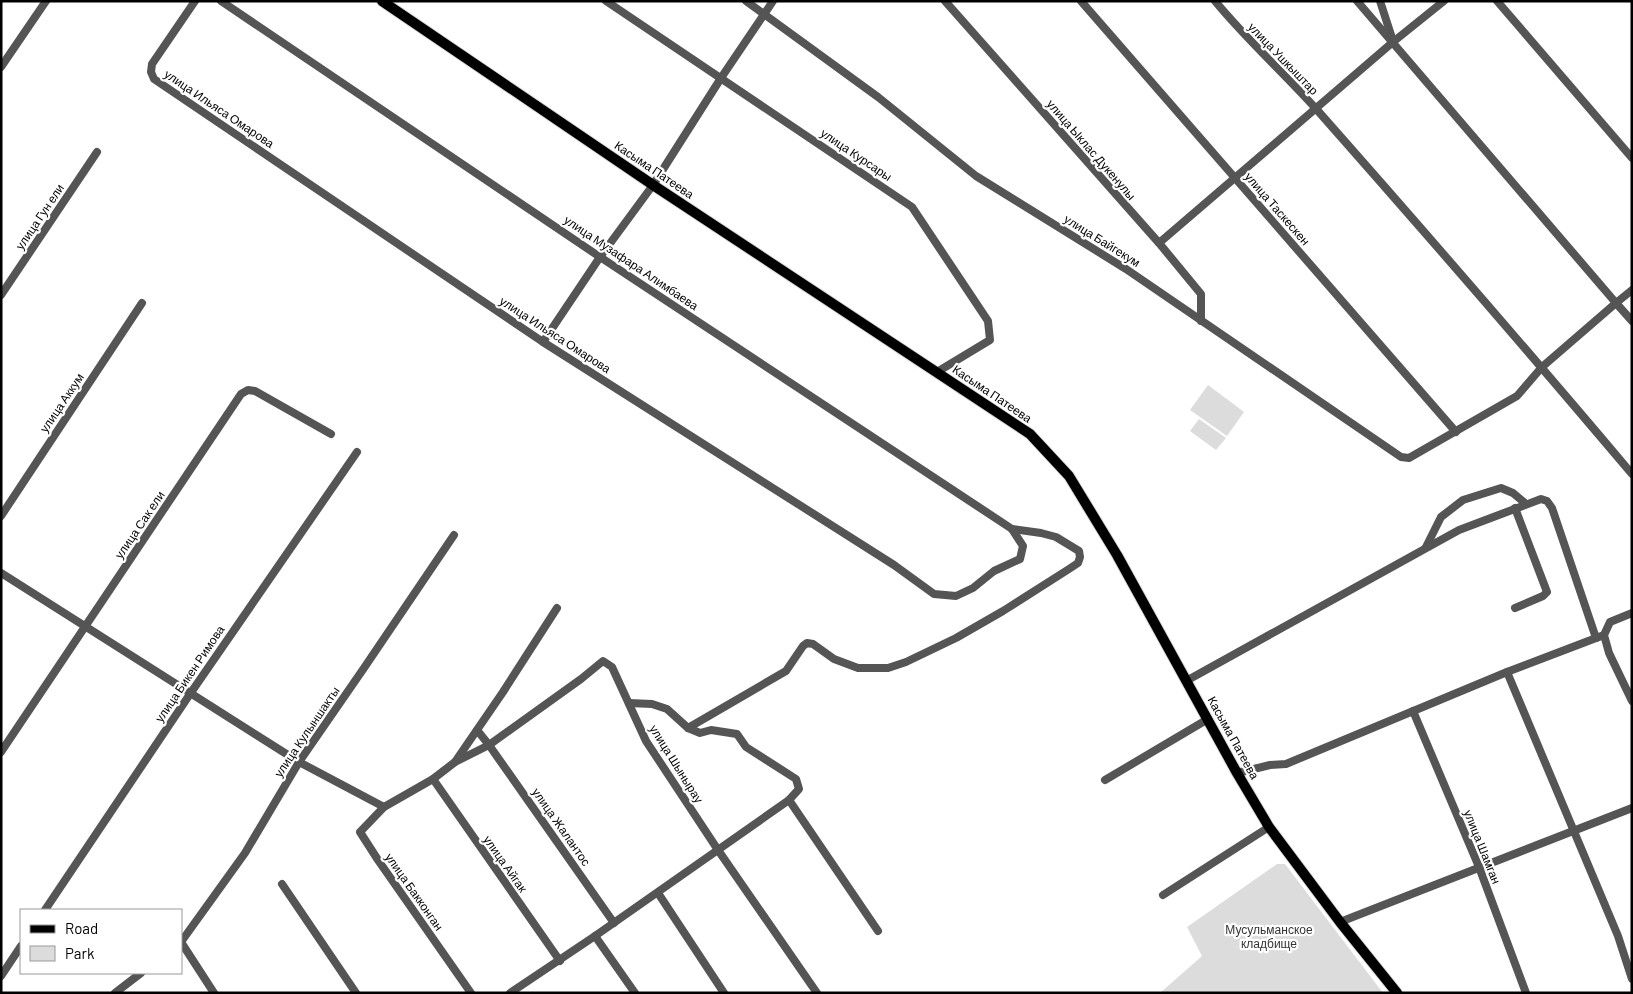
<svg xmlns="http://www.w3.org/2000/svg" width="1633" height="994" font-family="Barlow,sans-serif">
<rect width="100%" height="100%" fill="#fff"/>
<g fill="#dcdcdc">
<path d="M1208,385L1244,412L1227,436L1190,410Z"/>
<path d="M1199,419L1226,438L1216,450L1190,431Z"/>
<path d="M1277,864H1285L1383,993H1160L1202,956L1187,927Z"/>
</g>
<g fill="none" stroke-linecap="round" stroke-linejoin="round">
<defs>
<path id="major" d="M382,1L653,185L1030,434L1069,476L1117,555L1237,773L1269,827L1340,922L1397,993"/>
</defs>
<use href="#major" stroke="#dbdbdb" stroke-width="12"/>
<g stroke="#555" stroke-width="8">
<path d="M195,1L152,64L151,72L154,79L543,342L894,565L934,594L956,596L973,588L994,571L1020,559L1023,546L1012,529L600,257L221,1"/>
<path d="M606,1L912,207L988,321L990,340L937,372"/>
<path d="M746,1L878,97L976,176L1126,269L1401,457L1409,458L1517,396L1542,367L1616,303L1632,321"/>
<path d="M945,1L1159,243L1201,294V321"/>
<path d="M1081,1L1456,432"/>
<path d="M1215,1C1247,40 1285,74 1318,111C1424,231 1529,352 1632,474"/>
<path d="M1357,1L1616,303L1632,290"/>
<path d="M1380,1L1392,38"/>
<path d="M1497,1L1632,158"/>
<path d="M1,67L46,1"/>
<path d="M1159,243L1393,42L1444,1"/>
<path d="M1,295L97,152"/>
<path d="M543,342L600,257L653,185L721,78L773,1"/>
<path d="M1515,508L1547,592L1543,596L1515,608"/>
<path d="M1,516L142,303"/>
<path d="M1426,547L1441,517L1463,500L1501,488L1513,493L1526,504"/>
<path d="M1,573L299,762L384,807"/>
<path d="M1604,635L1609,653L1632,701"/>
<path d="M1507,672L1618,936L1632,979"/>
<path d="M1186,681L1459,530L1541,499L1547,501L1552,508L1596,638"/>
<path d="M1413,711L1479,867L1526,993"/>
<path d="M688,728L786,671L803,646L807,643L813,644L834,659L858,668H888L906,662L956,638L1003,611L1069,569L1078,563L1080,557L1079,551L1056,537L1041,533L1012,529"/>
<path d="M477,730L489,745L614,923"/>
<path d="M1,752L241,394L248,390L255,391L331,434"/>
<path d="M455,762L489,745L581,679L603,661L612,667L646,741L718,850L817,993"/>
<path d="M1237,773L1270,765L1286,764L1507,672L1604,635L1610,622L1632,613"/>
<path d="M433,779L560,961"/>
<path d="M1105,780L1208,719"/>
<path d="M789,800L878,931"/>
<path d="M282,884L356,993"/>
<path d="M658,893L724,993"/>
<path d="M1163,895L1269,827"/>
<path d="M45,910L190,694L357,452"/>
<path d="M1340,922L1632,808"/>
<path d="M595,936L635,993"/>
<path d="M181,942L245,853L299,762L364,668L454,535"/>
<path d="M181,942L214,993"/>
<path d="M1,976L21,946"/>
<path d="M115,993L141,973"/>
<path d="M471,993L378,860L360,832L384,807L433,779L455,762L503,692L557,608"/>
<path d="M510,993L595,936L789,800L799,789L796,779L746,747L737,734L711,730L700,733L688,728L667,709L652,704L629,703"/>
</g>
<use href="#major" stroke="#000" stroke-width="10"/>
</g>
<g text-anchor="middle" stroke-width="4.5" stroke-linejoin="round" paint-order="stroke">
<g font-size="12" fill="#000" stroke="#fff">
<text transform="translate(1283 59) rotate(46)" y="4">улица Ушкыштар</text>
<text transform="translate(219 109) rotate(34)" y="4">улица Ильяса Омарова</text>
<text transform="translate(1091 150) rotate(49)" y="4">улица Ыклас Дукенулы</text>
<text transform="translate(856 155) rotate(34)" y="4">улица Курсары</text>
<text transform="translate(654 170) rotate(34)" y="4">Касыма Патеева</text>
<text transform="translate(1277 209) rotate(49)" y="4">улица Таскескен</text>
<text transform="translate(40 217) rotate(-56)" y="4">улица Гун ели</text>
<text transform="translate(1102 241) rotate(32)" y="4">улица Байгекум</text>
<text transform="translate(631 263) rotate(34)" y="4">улица Музафара Алимбаева</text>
<text transform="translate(555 335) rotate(33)" y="4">улица Ильяса Омарова</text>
<text transform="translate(992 394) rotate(34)" y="4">Касыма Патеева</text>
<text transform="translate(62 403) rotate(-56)" y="4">улица Аккум</text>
<text transform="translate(140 525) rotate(-56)" y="4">улица Сак ели</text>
<text transform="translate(190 674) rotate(-56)" y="4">улица Бикен Римова</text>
<text transform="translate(307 732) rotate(-56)" y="4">улица Кулыншакты</text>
<text transform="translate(1233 738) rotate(61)" y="4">Касыма Патеева</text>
<text transform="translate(676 764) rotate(58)" y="4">улица Шынырау</text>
<text transform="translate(561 827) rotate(55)" y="4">улица Жалантос</text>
<text transform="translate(1482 847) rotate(68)" y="4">улица Шамган</text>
<text transform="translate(505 864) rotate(55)" y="4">улица Айгак</text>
<text transform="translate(414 892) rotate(55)" y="4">улица Бакконган</text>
</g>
<g font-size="12" fill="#333" stroke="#fff">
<text x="1269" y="934">Мусульманское<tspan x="1269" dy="14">кладбище</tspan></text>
</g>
</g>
<rect width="1633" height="994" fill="none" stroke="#000000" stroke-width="5"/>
<rect x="20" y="909" width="162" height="65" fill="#ffffff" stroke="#999999"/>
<rect x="30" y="925" width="25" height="8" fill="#000000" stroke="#999999"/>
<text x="65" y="934" font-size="15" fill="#000000">Road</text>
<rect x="30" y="946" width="25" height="15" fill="#dcdcdc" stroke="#999999"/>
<text x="65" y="959" font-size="15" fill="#000000">Park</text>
</svg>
